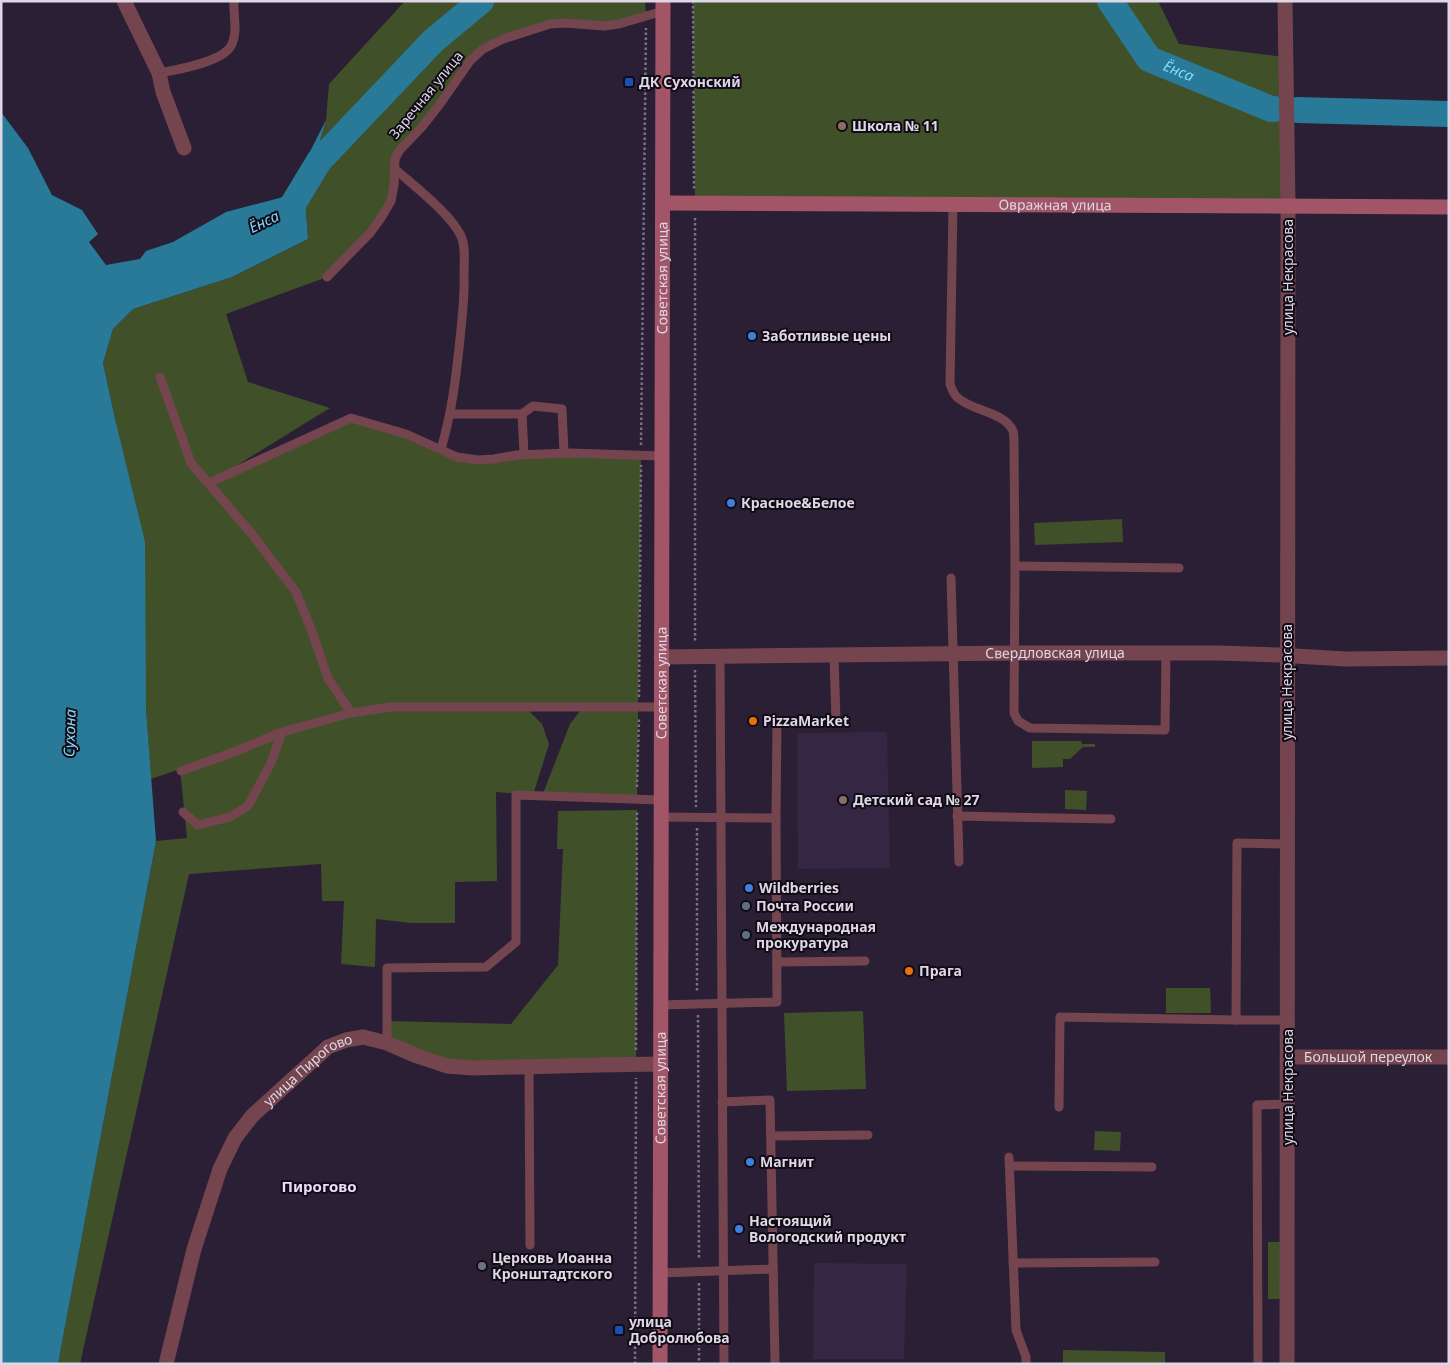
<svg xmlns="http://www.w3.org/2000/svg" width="1450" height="1365" font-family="'Noto Sans',sans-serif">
<rect width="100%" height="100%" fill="#2a1f35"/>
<g fill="#352743">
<path d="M887,732L890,868L798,869L797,733Z"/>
<path d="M814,1263L907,1264L904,1359H813Z"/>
</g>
<g fill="#40512a">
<path d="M405,1H645L646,17L619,24L565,23L483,49L399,151L391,201L327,277L226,314L248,382L330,408L213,480L351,418L457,457L641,455L637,799L542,796L570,724L583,707L526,708L542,724L549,744L533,795L496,792L497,881L455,882V923H411L376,919L375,967L341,964L344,901H322L321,864L189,874L80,1364H58L156,841L187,838L180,769L151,779L146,709L116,423L103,363L113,329L133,309L232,277L308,239L304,184L319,161L316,154L326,120L329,84Z"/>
<path d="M693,1H1158L1179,44L1285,57L1288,207L695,203Z"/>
<path d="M1122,519L1123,542L1035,545L1034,523Z"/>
<path d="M1032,741H1081L1082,744H1095V747H1083L1070,759H1063V767L1032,768Z"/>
<path d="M1065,790L1087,791L1086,810L1065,809Z"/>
<path d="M637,810L636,1064L473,1068L387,1043V1021L511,1024L558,965L563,849H557L558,811Z"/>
<path d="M1166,988H1210L1211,1013H1166Z"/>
<path d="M863,1011L866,1089L787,1091L784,1013Z"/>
<path d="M1095,1131L1121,1132L1120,1151L1094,1150Z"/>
<rect x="1268" y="1242" width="13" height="57"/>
<path d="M1063,1350L1165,1352V1364H1063Z"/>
</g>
<path fill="#287a98" d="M1,112L28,148L52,195L82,210L98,234L89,242L106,265L140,259L146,251L173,242L226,212L283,197L292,187L326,120L316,154L319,161L304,184L308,239L232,277L133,309L113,329L103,363L116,423L145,542L146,709L156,841L58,1364H1Z"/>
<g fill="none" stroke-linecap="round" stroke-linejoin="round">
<g stroke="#287a98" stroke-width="26">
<path id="s1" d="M1110,1L1149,59L1271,109H1274"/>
<path d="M1298,110L1449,114"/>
<path d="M283,213L290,209L319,161L433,41L481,1"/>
</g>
<g stroke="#7a7184" stroke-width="2.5" stroke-dasharray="2.5 2.5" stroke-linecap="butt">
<path d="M693,1L694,190"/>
<path d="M695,218V642"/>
<path d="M641,445L646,28"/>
<path d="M695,670L696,807"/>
<path d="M639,697L641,465"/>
<path d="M637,787L639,718"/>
<path d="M697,828V992"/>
<path d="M698,1015L699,1260"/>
<path d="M636,1050L637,810"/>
<path d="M699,1283V1364"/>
<path d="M635,1364L636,1078"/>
</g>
<g stroke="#75454f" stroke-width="9">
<path d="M159,73C176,70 225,62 232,44C238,31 233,15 234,1"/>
<path d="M394,168C414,186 450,213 461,236C466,247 464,262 464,274C465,296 462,318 460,339C456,377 452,412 441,449"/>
<path d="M953,205L950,384C952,389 953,394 958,398C972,411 1005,412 1013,431C1014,434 1014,439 1014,443L1015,566L1014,713L1018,721L1030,728L1165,730L1166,653"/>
<path d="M327,277L370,233L381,218L391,201L394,185L395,159L399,151L422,127L440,104L470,61L483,49L503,39L550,24L565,23L604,26L619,24L663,11"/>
<path d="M160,377L191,463L251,533L296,592L311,629L328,678L351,713"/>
<path d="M450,414H522L533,406L562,409L564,453"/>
<path d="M522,414L524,454"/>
<path d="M209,483L351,418L406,434L457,457L478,460L494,459L516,455L570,453L662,456"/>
<path d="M1015,566L1179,568"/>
<path d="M951,578L959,862"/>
<path d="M720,656L724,1364"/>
<path d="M181,771L234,752L282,732L351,713L391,707H661"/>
<path d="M183,812L198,825L230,817L248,806L271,763L282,732"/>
<path d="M957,816L1111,819"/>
<path d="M660,817L776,818"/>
<path d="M1287,844L1237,843L1236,1020H1288"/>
<path d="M777,962L865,961"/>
<path d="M660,1005L777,1002L776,818L777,723L836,721L834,655"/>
<path d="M387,1043V968L486,967L516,942V795L660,800"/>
<path d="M529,1067L530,1245"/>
<path d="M722,1102L770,1100L775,1364"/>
<path d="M1059,1107L1060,1017L1236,1020"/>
<path d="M771,1136L868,1135"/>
<path d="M1009,1157L1016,1330L1026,1357V1364"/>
<path d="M1010,1166L1152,1167"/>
<path d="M1013,1263L1155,1262"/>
<path d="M660,1273L773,1269"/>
<path d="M1258,1364L1257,1105L1288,1104"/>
</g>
<g stroke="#75454f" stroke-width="15">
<path d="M124,1L159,73L163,92L184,148"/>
<path d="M1285,1L1288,207L1287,1364"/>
<path id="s2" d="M661,657L1015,653H1218L1278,655L1346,659L1449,658"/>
<path id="s3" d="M1288,1057H1449"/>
<path id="s4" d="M166,1364L194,1249L220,1169L235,1138L252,1116L328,1047L346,1040L363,1037L387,1043L417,1056L447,1066L473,1068L599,1065L660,1064"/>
</g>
<g stroke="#a15566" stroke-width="15">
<path id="s5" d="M663,203L1449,207"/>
<path id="s6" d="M660,1364L663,1"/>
</g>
</g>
<g fill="#1a4fb4" stroke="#100b15" stroke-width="2">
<rect x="624" y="77" width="10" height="10" rx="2.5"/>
<rect x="614" y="1325" width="10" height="10" rx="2.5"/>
</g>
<g fill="#8d6e63" stroke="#100b15" stroke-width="2">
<circle cx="842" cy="126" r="5"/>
<circle cx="843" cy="800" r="5"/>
</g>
<g fill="#3f7fe0" stroke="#100b15" stroke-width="2">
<circle cx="752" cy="336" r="5"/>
<circle cx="731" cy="503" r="5"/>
<circle cx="749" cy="888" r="5"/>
<circle cx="750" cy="1162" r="5"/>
<circle cx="739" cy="1229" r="5"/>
</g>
<g fill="#e8710a" stroke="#100b15" stroke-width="2">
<circle cx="753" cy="721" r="5"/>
<circle cx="909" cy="971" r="5"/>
</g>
<g fill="#5c6f8a" stroke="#100b15" stroke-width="2">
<circle cx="746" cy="906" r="5"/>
<circle cx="746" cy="935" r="5"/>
</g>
<circle fill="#6b7280" stroke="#100b15" stroke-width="2" cx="482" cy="1266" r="5"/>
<g text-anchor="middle" stroke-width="4" stroke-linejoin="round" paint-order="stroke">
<g font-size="14" font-weight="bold" fill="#ded7e6" stroke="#100b15" text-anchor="start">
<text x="639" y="87">ДК Сухонский</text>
<text x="852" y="131">Школа № 11</text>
<text x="762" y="341">Заботливые цены</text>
<text x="741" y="508">Красное&amp;Белое</text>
<text x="763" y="726">PizzaMarket</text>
<text x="853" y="805">Детский сад № 27</text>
<text x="759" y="893">Wildberries</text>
<text x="756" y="911">Почта России</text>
<text x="756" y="932">Международная<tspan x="756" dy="16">прокуратура</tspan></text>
<text x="919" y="976">Прага</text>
<text x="760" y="1167">Магнит</text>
<text x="749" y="1226">Настоящий<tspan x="749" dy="16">Вологодский продукт</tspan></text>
<text x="492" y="1263">Церковь Иоанна<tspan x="492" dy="16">Кронштадтского</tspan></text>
<text x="629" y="1327">улица<tspan x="629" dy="16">Добролюбова</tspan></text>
</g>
<g font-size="14" fill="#ded7e6" stroke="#100b15">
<text transform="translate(426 95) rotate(-51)" y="5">Заречная улица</text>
<text dy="5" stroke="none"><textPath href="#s5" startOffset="392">Овражная улица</textPath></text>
<text transform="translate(1288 277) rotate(-90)" y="5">улица Некрасова</text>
<text dy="5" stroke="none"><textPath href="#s6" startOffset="1086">Советская улица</textPath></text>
<text dy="5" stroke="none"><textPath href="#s2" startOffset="394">Свердловская улица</textPath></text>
<text dy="5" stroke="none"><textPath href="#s6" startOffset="681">Советская улица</textPath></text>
<text transform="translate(1287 682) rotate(-90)" y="5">улица Некрасова</text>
<text dy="5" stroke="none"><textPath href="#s3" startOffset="80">Большой переулок</textPath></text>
<text dy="5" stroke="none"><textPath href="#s4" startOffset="338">улица Пирогово</textPath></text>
<text dy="5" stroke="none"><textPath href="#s6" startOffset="276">Советская улица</textPath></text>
<text transform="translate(1288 1087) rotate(-90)" y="5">улица Некрасова</text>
</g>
<g font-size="15" font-style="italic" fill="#84d9fc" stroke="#100b15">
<text dy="5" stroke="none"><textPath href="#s1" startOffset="102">Ёнса</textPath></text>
<text transform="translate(264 222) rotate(-26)" y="5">Ёнса</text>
<text transform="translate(70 733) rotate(-88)" y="5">Сухона</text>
</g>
<g font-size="15" font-weight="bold" fill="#eadcfa" stroke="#100b15">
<text x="319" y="1192">Пирогово</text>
</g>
</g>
<rect width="1450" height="1365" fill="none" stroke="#ded7e6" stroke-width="5"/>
</svg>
